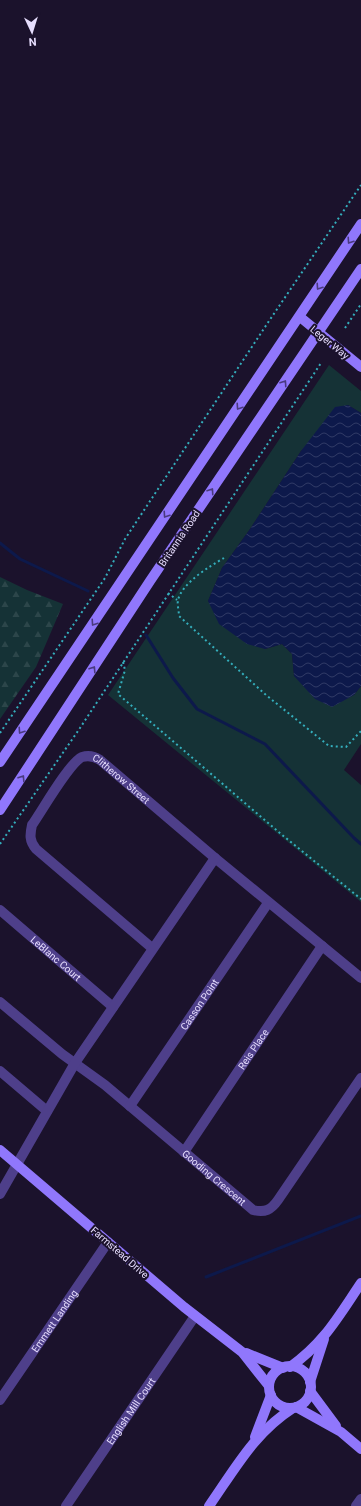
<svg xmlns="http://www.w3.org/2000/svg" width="361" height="1506" font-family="Roboto,sans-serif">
<defs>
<pattern id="forest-firs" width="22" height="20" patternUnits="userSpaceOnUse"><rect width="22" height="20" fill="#153236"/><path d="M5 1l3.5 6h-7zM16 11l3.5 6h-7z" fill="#2c464a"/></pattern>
<pattern id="water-waves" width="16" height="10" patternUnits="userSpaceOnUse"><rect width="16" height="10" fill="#0d194b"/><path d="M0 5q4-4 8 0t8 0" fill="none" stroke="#303a66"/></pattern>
</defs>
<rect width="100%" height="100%" fill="#1b122c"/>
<path fill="#153236" d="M329,365L361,391V413L348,405L301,451L250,529L222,568L208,601L265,649L282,644L292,654L294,676L354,695L361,686V744L344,770L361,785V902L108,695Z"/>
<path fill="url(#forest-firs)" d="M0,577L27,590L63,604L36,667L0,719Z"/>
<path fill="url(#water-waves)" d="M348,405L361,413V686L354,695L332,707L315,699L294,676L292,654L282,644L265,649L247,644L219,624L208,601L222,568L250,529L301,451L335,407Z"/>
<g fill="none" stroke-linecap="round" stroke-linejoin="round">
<g stroke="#0d194b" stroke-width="3">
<path d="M0,543L20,559L88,591"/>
<path d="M146,635L173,678L197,709L265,744L354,838L361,844"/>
<path d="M206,1277L361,1216"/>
</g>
<g stroke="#34aebc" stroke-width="2" stroke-dasharray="2 3" stroke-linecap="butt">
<path d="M345,328L361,304"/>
<path d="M224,558C210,566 182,583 178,600C177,604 179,612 179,616L266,695L329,746L346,747L361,731"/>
<path d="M168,593L177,600"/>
<path d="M123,662L125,670L118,694L281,834L361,899"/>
<path d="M0,733L105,578L125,539L267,324L361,185"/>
<path d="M0,844L80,728L321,363"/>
</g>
<g stroke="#4e3f8a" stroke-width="10">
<path id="s1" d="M0,910L113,1007"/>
<path id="s2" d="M152,948L36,849C29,841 30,834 32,825C42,811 69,763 82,757C89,755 94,756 100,760L215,858L361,978"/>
<path id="s3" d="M0,1002L62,1054L105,1085L253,1210C265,1213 271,1210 278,1200L361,1078"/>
<path d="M0,1071L47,1111"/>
<path id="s4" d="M130,1106L268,903"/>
<path id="s5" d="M184,1152L322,946"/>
<path d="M0,1194L75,1063L215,858"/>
<path id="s6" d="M0,1400L108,1242"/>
<path id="s7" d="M66,1506L195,1316"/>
<path d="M356,1506L361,1499"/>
</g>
<g stroke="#9077fc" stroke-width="10">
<path d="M300,317L361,367"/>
<path d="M0,762L361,224"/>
<path d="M0,810L150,581L361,269"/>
<path d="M0,1150L184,1307L242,1352L269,1386"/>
<path d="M246,1353L283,1368"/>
<circle cx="290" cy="1387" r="21"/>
<path d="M290,1367C324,1343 338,1317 361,1283"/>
<path d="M310,1382L324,1339"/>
<path d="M310,1391L336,1426"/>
<path d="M296,1407L341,1432L361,1449"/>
<path d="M255,1437L271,1395"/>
<path d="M209,1506C235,1469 254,1433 293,1408"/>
</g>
</g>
<defs><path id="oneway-chevron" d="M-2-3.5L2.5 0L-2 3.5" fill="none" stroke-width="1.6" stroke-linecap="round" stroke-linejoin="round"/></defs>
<g stroke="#4a3a7f">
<use href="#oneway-chevron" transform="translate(350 241) rotate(124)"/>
<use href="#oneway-chevron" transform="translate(319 287) rotate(124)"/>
<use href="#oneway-chevron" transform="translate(284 383) rotate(-56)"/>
<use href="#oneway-chevron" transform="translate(239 407) rotate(124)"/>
<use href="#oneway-chevron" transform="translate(211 491) rotate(-56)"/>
<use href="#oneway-chevron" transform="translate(166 515) rotate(124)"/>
<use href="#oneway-chevron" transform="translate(94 623) rotate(124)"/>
<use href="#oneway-chevron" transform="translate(93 669) rotate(-57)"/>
<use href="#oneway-chevron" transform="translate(21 731) rotate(124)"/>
<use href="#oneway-chevron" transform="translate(22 778) rotate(-57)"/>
</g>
<g text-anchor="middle" stroke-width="4" stroke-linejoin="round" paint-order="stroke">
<g font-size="10" fill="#e7defe" stroke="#1b122c">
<text transform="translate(330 342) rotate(39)" y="4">Leger Way</text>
<text transform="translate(179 538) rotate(-56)" y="4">Britannia Road</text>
<text dy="4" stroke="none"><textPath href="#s2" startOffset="310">Clitherow Street</textPath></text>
<text dy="4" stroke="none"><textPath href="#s1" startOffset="74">LeBlanc Court</textPath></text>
<text dy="4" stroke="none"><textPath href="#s4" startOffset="123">Casson Point</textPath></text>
<text dy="4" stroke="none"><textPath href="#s5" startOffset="124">Reis Place</textPath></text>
<text dy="4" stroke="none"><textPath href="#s3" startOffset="277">Gooding Crescent</textPath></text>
<text transform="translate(120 1252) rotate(41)" y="4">Farmstead Drive</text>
<text dy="4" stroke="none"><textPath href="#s6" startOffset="96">Emmett Landing</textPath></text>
<text dy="4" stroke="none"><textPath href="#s7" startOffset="115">English Mill Court</textPath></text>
</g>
</g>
<g transform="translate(32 32) rotate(176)" stroke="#1b122c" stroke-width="3" paint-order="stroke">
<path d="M0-3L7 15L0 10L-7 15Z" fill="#e7defe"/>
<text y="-6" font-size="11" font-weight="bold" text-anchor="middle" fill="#e7defe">N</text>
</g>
</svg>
